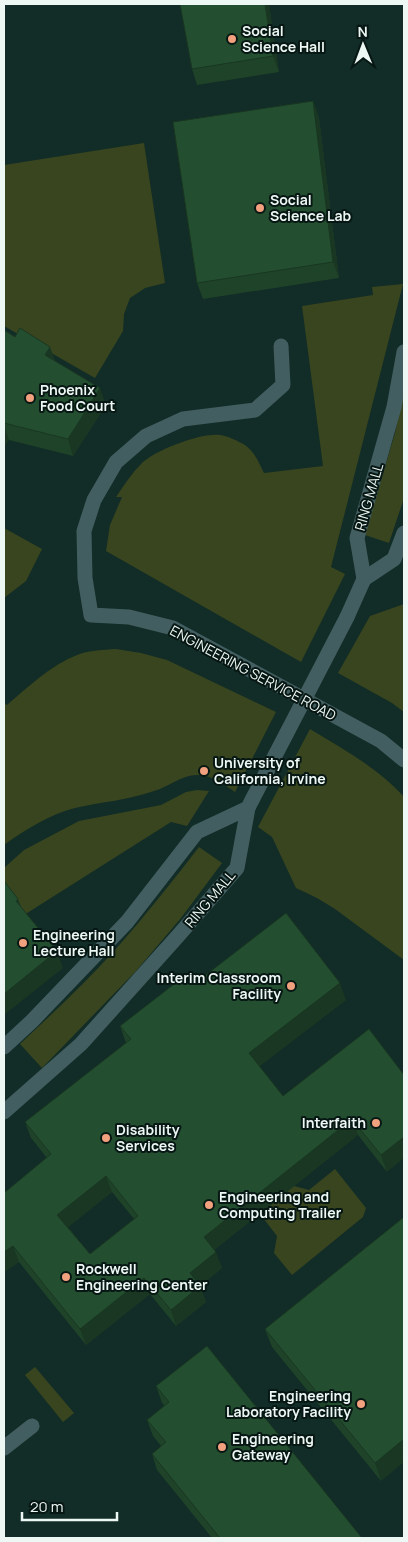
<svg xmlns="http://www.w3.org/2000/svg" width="408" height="1542" font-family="Manrope,sans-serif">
<rect width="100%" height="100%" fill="#0f201c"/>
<rect fill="#122c27" x="4" y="4" width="400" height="1534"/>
<g fill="#38451e">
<path d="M144,143L165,283L145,288L130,298L124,314L123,331L95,378L4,326V165Z"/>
<path d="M403,284L331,567L345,574L301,662L106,551L110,525L122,497H116C124,485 132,473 142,463C155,450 202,432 220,435C228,436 238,441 245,445C255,452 259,463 264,473L323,466L302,306L373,295L372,287Z"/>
<path d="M404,391V498L389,543L365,535L395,433Z"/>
<path d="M4,528L42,549L26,581L4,598Z"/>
<path d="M404,604V712L392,703L338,673L370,616Z"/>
<path d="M116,649L141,653L167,660L276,712L235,792C223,784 212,775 197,775C181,775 169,787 154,791C129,800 101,802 75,808C50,814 25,830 4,845V703L7,705C28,687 51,665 77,655C90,650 103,650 116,649Z"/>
<path d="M310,729C343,749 378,768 404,797V960L335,909L317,898L296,888L272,837L258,827Z"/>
<path d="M197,790L209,791L187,826L171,822L24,915L4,890V868L24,850L79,821L161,805L186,792Z"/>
<path d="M199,847L222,863L181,918L136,971L42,1068L20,1044C52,1014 85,983 115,950C144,917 172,882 199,847Z"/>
<path d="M335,1169L366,1208L363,1217L292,1275L274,1253L277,1236L260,1214L294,1186L309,1190Z"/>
<path d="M35,1367L74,1413L63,1422L25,1375Z"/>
</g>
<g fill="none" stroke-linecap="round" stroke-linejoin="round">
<g stroke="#435e61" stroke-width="15">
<path d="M281,346L283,385L255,410L183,419L146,436L116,462L94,500L84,531L85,578L91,615L129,617L173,628L381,741L404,760"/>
<path d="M364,579L357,538L394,407L404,352"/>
<path d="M364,579L394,559L404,533"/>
<path d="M347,617L364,579"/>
<path d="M4,1047L32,1021L127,922L197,832L248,808"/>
<path d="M4,1112L81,1044L177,937L237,868L248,808L252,800"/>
<path d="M4,1448L32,1426"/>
</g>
<path stroke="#435e61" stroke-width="15" d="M252,800L347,617"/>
</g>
<g fill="#1f4329" fill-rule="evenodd">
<path d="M269,4L279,72L197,85L192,69Z"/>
<path d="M313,101L319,118L339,278L203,299L197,283Z"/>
<path d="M4,330L55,361L106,405L73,456L9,440L4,446Z"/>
<path d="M198,981L346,1000L259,1066L283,1096L369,1029L387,1172L358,1135L214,1250L222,1268L200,1286L206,1302L176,1326L150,1294L86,1345L19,1262L4,1272L47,1158L31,1138L25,1122L126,1043L120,1026ZM112,1192L134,1219L90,1254L68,1227Z"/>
<path d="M404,1217L381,1481L272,1347L265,1329Z"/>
<path d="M156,1386L362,1538H212L157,1470L152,1454L161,1446L153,1436L147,1420L165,1406L162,1403Z"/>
</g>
<g fill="#193722">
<path d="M265,4H269L279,72L273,56Z"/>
<path d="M313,101L319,118L339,278L333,262Z"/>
<path d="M50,347L56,363L45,355Z"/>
<path d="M100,388L106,405L73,456L68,439Z"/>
<path d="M4,426L9,440L4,446Z"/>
<path d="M18,899L24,915L16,901Z"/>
<path d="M57,951L63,968L4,1015V994Z"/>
<path d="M340,983L346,1000L255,1070L249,1053Z"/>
<path d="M4,1020L6,1027L4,1029Z"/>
<path d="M352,1119L358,1135L210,1253L204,1237Z"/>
<path d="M404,1137V1158L387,1172L381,1155Z"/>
<path d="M106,1176L112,1192L63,1231L57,1215Z"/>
<path d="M13,1246L19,1262L4,1272V1252Z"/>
<path d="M216,1252L222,1268L196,1289L190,1273Z"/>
<path d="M144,1278L150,1294L86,1345L80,1329Z"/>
<path d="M200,1286L206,1302L176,1326L171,1310Z"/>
<path d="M404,1439V1462L381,1481L375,1463Z"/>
</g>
<g fill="#244e30" stroke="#193722" fill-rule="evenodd">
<path d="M180,4H265L273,56L192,69Z"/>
<path d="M313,101L333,262L197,283L173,122Z"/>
<path d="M20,328L50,347L45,355L100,388L68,439L4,423V330L15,337Z"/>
<path d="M4,881L18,899L16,901L57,951L4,994Z"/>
<path d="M286,913L340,983L249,1053L283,1096L369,1029L404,1075V1137L381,1155L352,1119L204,1237L216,1252L190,1273L200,1286L171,1310L144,1278L80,1329L13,1246L4,1252V1193L51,1154L25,1122L131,1039L120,1026L191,971L198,981ZM106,1176L138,1216L90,1254L57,1215Z"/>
<path d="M404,1217V1439L375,1463L265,1329Z"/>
<path d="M207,1346L362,1538H220L152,1454L166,1442L147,1420L169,1402L156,1386Z"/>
</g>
<g fill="#f2a17e" stroke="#071713" stroke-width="2">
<circle cx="232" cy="39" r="5"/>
<circle cx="260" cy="208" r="5"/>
<circle cx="30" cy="398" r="5"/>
<circle cx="204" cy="771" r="5"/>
<circle cx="23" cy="943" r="5"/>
<circle cx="291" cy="986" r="5"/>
<circle cx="376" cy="1123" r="5"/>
<circle cx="106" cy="1138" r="5"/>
<circle cx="209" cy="1205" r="5"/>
<circle cx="66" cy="1277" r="5"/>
<circle cx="361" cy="1404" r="5"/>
<circle cx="222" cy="1447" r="5"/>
</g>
<g text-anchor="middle" stroke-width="4" stroke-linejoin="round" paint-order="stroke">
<g font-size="14" font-weight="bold" fill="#edf7f4" stroke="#071713" text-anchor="start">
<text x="242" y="36">Social<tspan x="242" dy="16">Science Hall</tspan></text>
<text x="270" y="205">Social<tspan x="270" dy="16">Science Lab</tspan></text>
<text x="40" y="395">Phoenix<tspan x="40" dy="16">Food Court</tspan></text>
<text x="214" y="768">University of<tspan x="214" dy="16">California, Irvine</tspan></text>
<text x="33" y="940">Engineering<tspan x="33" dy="16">Lecture Hall</tspan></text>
<text x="281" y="983" text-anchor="end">Interim Classroom<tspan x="281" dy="16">Facility</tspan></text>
<text x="366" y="1128" text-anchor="end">Interfaith</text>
<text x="116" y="1135">Disability<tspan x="116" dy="16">Services</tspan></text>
<text x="219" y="1202">Engineering and<tspan x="219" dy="16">Computing Trailer</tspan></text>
<text x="76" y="1274">Rockwell<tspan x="76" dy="16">Engineering Center</tspan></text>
<text x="351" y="1401" text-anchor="end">Engineering<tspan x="351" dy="16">Laboratory Facility</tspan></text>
<text x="232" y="1444">Engineering<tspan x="232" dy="16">Gateway</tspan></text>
</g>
<g font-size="14" fill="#edf7f4" stroke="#071713">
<text transform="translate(369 497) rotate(-74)" y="5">RING MALL</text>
<text transform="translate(253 673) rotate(28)" y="5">ENGINEERING SERVICE ROAD</text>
<text transform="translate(210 899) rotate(-50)" y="5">RING MALL</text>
</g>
</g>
<rect width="408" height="1542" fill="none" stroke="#edf7f4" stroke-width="10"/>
<g transform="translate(363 45) rotate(359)" stroke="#071713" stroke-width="4" paint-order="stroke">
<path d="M0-4L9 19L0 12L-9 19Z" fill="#edf7f4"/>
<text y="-8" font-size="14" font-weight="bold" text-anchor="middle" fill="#edf7f4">N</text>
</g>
<path d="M22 1512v8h95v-8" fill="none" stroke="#edf7f4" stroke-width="2.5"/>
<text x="30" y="1512" font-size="15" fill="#edf7f4" stroke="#071713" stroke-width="4" paint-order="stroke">20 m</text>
</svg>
